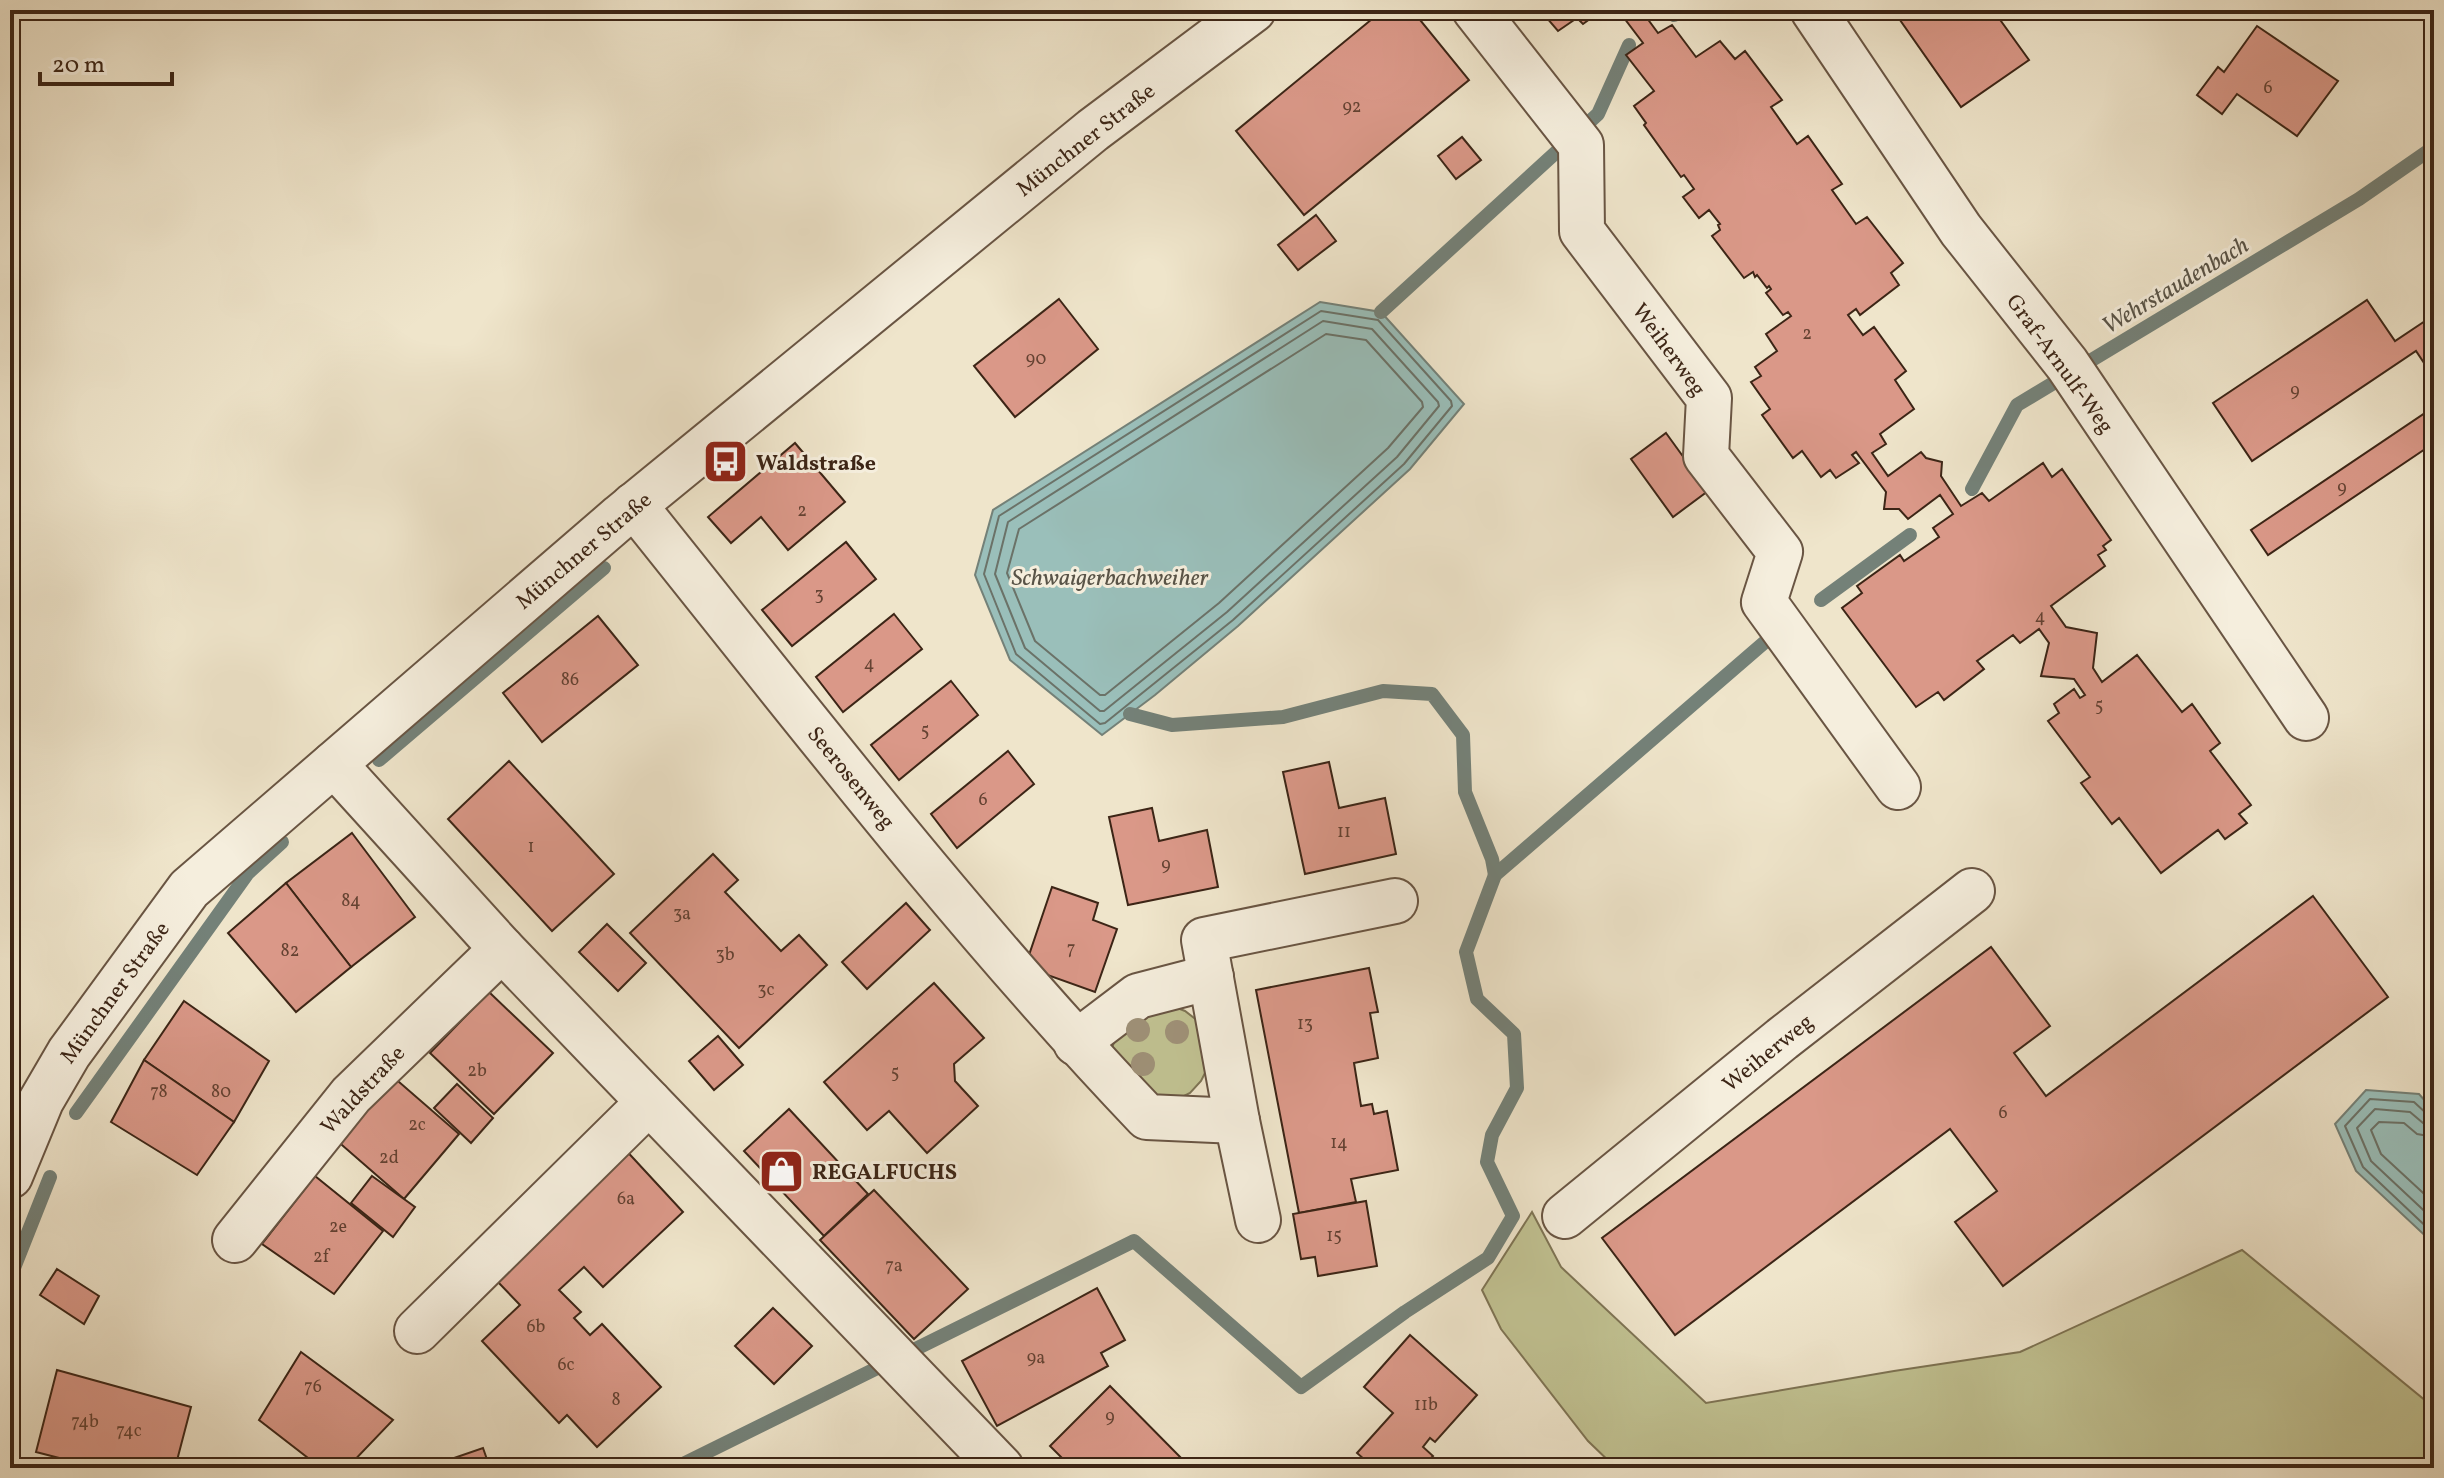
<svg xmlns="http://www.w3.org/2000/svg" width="2444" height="1478" font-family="Vollkorn,serif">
<rect width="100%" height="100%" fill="#efe5cb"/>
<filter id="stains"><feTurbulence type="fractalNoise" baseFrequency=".0025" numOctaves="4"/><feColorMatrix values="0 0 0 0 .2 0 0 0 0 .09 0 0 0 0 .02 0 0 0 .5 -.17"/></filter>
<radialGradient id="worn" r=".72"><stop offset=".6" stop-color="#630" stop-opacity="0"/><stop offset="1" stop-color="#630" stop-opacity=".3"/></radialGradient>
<g fill="#c1c292" stroke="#7e7454" stroke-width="2">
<path d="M1170,1005L1185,1011L1198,1021L1208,1067L1201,1081L1190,1093L1176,1100L1160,1102L1112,1048C1123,1011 1137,1016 1170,1005Z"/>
<path d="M1532,1212L1561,1267L1706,1403L1894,1371L2020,1352L2242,1250L2426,1401L2434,1397V1468H1616L1588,1441L1501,1329L1482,1290Z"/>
</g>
<g fill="#9abfba" stroke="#748178" stroke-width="2">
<path d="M1320,302L1381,312L1464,404L1410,469L1238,626L1155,695L1102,735L1010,660L975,575L993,510Z"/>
<path d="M2366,1090L2419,1094L2434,1111V1244L2356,1171L2335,1124Z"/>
</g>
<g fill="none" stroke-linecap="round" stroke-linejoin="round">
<g stroke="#6b7268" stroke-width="2">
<path d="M1321,311L1378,320L1451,401L1452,406L1404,464L1233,620L1105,723L1100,724L1016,654L984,574L999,516Z"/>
<path d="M1323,321L1372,329L1438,402L1439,406L1397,457L1227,612L1104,711H1100L1025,648L995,574L1008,522Z"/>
<path d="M1326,334L1366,340L1422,402L1423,407L1388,448L1219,603L1105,695H1100L1035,641L1007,573L1019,529Z"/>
<path d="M2434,1115L2427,1114L2414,1102L2370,1099L2345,1126L2363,1167L2434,1234"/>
<path d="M2434,1125L2423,1123L2410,1112L2375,1109L2357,1128L2371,1161L2434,1220"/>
<path d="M2434,1137L2417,1134L2404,1123L2379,1122L2371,1130L2381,1154L2434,1203"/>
</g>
<g stroke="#748178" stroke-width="14">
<path d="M1674,15L1687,10"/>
<path d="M1381,312L1598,114L1629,45"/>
<path d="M1972,489L2017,405L2359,199L2434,147"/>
<path d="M1821,600L1910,535"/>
<path d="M1130,714L1172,725L1283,717L1383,691L1432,694L1463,735L1465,792L1492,859L1495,875"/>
<path d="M379,760L604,568"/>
<path d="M76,1113L248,873L282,842"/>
<path d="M10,1278L50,1177"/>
<path d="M675,1468L1134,1241L1301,1387L1405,1312L1488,1258L1513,1216L1487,1162L1492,1135L1517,1088L1514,1034L1477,999L1466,952L1495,875L1773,635"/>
</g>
</g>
<g fill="#da9888" stroke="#3c2516" stroke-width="2">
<path d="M1383,10H1412L1469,80L1304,215L1236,131Z"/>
<path d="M1540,10H1596L1598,13L1583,24L1577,18L1558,31Z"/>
<path d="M1618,10H1641L1658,33L1672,25L1696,57L1720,41L1735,59L1745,51L1782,100L1771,107L1797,144L1808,136L1842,184L1832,190L1856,224L1867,217L1903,263L1891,273L1899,285L1860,315L1856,309L1848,315L1863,335L1874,327L1906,371L1895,380L1914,409L1880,434L1886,444L1872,453L1888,476L1921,452L1926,458L1942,462L1941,476L1961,506L1982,493L1989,501L2043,463L2052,477L2062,469L2111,540L2103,546L2106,550L2098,555L2105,566L2051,606L2066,627L2097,633L2093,668L2102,682L2137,655L2182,712L2192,704L2220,743L2210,751L2251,805L2239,814L2247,823L2225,839L2218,830L2161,873L2119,818L2112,824L2081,783L2090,777L2048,721L2059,713L2054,704L2074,689L2080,698L2085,695L2074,679L2041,676L2049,643L2039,629L2020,643L2013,635L1977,661L1984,669L1944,700L1938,692L1916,707L1842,608L1862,593L1857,586L1900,555L1904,561L1939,537L1933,528L1953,514L1940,495L1908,519L1899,509H1884L1886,492L1856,452L1852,455L1859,463L1836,478L1830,470L1821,477L1802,451L1793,458L1762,415L1770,409L1751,382L1761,376L1755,367L1777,351L1766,334L1791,316L1788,312L1783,315L1766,293L1771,289L1769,286L1767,288L1757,275L1755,277L1753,272L1744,278L1712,236L1720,230L1718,225L1720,224L1709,210L1699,218L1683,197L1694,189L1684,175L1681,177L1644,125L1646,123L1634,106L1654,91L1626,55L1643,43Z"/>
<path d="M1893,10H1993L2029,60L1961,107Z"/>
<path d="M2257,26L2338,81L2297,136L2237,94L2222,114L2197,95L2218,67L2224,72Z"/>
<path d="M1462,137L1481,160L1456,179L1438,156Z"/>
<path d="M1316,215L1336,241L1298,270L1278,245Z"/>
<path d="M1059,299L1098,349L1015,417L974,366Z"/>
<path d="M2367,300L2395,341L2434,315V378L2416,351L2252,461L2213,403Z"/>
<path d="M2434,407V443L2268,555L2251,530Z"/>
<path d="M1666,433L1708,491L1673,517L1631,459Z"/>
<path d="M795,443L845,502L788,550L761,517L731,543L708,517Z"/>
<path d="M846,542L876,579L792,646L762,610Z"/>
<path d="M894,614L922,649L843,712L816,677Z"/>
<path d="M598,616L638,665L542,742L503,693Z"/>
<path d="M951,681L978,715L899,780L871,745Z"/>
<path d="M1008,751L1034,784L957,848L931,814Z"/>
<path d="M509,761L614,874L552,931L448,819Z"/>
<path d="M1329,762L1339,808L1385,798L1396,854L1305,874L1283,772Z"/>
<path d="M1152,808L1159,841L1207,830L1218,887L1128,905L1109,817Z"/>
<path d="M352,833L415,917L351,967L286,883Z"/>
<path d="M713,854L738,880L725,892L781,951L799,935L827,965L739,1048L630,933Z"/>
<path d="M286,883L351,967L296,1012L228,933Z"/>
<path d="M1052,887L1098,903L1093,920L1117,929L1095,992L1025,967Z"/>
<path d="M2313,896L2388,997L2003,1286L1955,1222L1997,1191L1950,1129L1675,1335L1602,1238L1991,947L2050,1026L2014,1053L2046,1096Z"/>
<path d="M906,903L930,930L867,989L842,962Z"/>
<path d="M607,924L646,963L618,991L579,952Z"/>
<path d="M1369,968L1378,1012L1370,1013L1378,1058L1354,1063L1361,1106L1372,1104L1374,1114L1387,1111L1398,1170L1351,1179L1356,1202L1299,1213L1256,990Z"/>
<path d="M934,983L984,1038L954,1064L955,1081L978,1106L927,1153L889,1111L867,1130L824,1082Z"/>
<path d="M489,992L553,1053L494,1114L430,1053Z"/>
<path d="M184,1001L269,1061L234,1122L144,1060Z"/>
<path d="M718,1036L743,1065L714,1090L689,1061Z"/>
<path d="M144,1060L234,1122L197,1175L111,1122Z"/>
<path d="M391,1075L459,1134L404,1199L335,1139Z"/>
<path d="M457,1084L493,1118L471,1143L434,1108Z"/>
<path d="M789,1109L868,1194L824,1236L744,1151Z"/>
<path d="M622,1146L683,1212L603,1287L584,1267L559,1290L581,1312L574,1318L590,1335L602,1324L661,1387L597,1447L567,1415L559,1423L482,1341L520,1305L497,1281L546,1235L537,1225Z"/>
<path d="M315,1176L383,1231L334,1294L262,1244Z"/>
<path d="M372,1176L415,1207L393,1237L351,1203Z"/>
<path d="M874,1190L968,1289L914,1339L820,1240Z"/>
<path d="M1366,1201L1377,1266L1318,1276L1315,1257L1301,1259L1293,1214Z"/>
<path d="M57,1269L99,1296L84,1324L40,1295Z"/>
<path d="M1097,1288L1125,1340L1101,1353L1108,1366L997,1426L962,1361Z"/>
<path d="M773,1308L812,1346L774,1384L735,1346Z"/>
<path d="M1410,1335L1477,1395L1435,1442L1430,1438L1423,1447L1433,1456L1422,1468H1374L1357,1453L1393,1413L1364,1387Z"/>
<path d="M301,1352L393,1420L347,1468H321L259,1420Z"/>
<path d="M57,1370L191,1407L175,1468H98L36,1452Z"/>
<path d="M1110,1386L1191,1468H1072L1050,1446Z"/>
<path d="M483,1448L490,1468H425Z"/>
</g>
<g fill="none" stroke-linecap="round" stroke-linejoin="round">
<defs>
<g id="minor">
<path d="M1475,10L1581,145L1582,231L1709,398L1706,456L1780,552L1764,602L1898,787"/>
<path d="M1813,10L1961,230L2067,364L2306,718"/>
<path d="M634,505C801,713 963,924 1147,1117L1237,1121"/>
<path d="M334,764L502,949L1001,1468"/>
<path d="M1076,1043L1138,996L1211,977"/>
<path d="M10,1176L41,1101L69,1053L189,889L621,516L1093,130L1253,10"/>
<path d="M1565,1216L1782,1039L1972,891"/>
<path d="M1258,1220L1237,1121L1204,940L1395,901"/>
<path d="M235,1240L351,1095L502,949"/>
<path d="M417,1331L649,1102"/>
</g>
</defs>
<use href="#minor" stroke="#695543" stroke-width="48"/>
<use href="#minor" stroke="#f5eedd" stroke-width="44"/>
</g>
<g fill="#9f9178">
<circle cx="1138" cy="1030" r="12"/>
<circle cx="1177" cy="1032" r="12"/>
<circle cx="1143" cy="1064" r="12"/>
</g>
<defs>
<symbol id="bus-square" viewBox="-11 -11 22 22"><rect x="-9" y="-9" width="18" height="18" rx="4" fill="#8f2418" stroke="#f5eedd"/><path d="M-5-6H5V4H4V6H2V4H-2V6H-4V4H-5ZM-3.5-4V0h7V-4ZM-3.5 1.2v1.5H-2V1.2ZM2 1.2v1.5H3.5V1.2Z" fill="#fff"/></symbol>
<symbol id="shop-square" viewBox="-11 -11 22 22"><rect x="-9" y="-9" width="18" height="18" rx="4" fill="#8f2418" stroke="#f5eedd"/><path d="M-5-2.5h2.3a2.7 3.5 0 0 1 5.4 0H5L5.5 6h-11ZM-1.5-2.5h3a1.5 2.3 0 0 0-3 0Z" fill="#fff"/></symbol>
</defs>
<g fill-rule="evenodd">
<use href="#bus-square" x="700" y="436" width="51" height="51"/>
<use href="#shop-square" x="756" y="1146" width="51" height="51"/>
</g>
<g text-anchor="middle" stroke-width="6" stroke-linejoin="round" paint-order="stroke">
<g font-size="18" fill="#644232">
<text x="2268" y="93">6</text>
<text x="1352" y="112">92</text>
<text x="1807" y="339">2</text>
<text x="1036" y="364">90</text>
<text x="2295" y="396">9</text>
<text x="2342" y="493">9</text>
<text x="802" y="516">2</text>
<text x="819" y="600">3</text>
<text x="2040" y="622">4</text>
<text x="869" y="669">4</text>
<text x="570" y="685">86</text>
<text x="2099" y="711">5</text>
<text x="925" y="736">5</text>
<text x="983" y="805">6</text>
<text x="1344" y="837">11</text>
<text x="531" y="852">1</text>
<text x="1166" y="870">9</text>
<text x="351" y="906">84</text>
<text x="682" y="919">3a</text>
<text x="1071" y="954">7</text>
<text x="290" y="956">82</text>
<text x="725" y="960">3b</text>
<text x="766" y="995">3c</text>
<text x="1305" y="1029">13</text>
<text x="477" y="1076">2b</text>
<text x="895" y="1078">5</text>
<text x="159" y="1097">78</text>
<text x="221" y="1097">80</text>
<text x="2003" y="1118">6</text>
<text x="417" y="1130">2c</text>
<text x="1339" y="1148">14</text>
<text x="389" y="1163">2d</text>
<text x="626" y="1204">6a</text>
<text x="338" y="1232">2e</text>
<text x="1334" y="1241">15</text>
<text x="321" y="1262">2f</text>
<text x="894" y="1271">7a</text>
<text x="536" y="1332">6b</text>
<text x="1036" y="1363">9a</text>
<text x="566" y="1370">6c</text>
<text x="313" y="1392">76</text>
<text x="616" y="1405">8</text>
<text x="1426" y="1410">11b</text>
<text x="1110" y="1422">9</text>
<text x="85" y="1427">74b</text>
<text x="129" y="1436">74c</text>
</g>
<g font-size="22" fill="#3c2516" stroke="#f5eedd">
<text transform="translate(1085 139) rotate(-38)" y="8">Münchner Straße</text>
<text transform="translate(1670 349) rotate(54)" y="8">Weiherweg</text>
<text transform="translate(2061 363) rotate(54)" y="8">Graf-Arnulf-Weg</text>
<text transform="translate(583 550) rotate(-40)" y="8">Münchner Straße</text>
<text transform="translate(852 777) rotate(51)" y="8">Seerosenweg</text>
<text transform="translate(114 992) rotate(-54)" y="8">Münchner Straße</text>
<text transform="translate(1767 1052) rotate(-39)" y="8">Weiherweg</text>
<text transform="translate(362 1089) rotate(-47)" y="8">Waldstraße</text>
</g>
<g font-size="22" font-weight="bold" fill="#3c2516" stroke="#f5eedd" text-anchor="start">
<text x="756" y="470">Waldstraße</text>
<text x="812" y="1179">REGALFUCHS</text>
</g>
<g font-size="24" font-style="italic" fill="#585347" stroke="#f5eedd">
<text transform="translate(2175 285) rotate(-31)" y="8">Wehrstaudenbach</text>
<text x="1110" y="585">Schwaigerbachweiher</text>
</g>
</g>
<rect width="2444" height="1478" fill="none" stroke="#efe5cb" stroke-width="40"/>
<rect x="12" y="12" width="2420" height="1454" fill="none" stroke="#3c2516" stroke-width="4"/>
<rect x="20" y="20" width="2404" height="1438" fill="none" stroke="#3c2516" stroke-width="2"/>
<path d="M40 72v12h132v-12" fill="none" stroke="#3c2516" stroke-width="4"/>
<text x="52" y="72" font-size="24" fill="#3c2516" stroke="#f5eedd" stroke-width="6" paint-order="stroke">20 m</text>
<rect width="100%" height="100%" filter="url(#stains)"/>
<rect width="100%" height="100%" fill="url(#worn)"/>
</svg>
